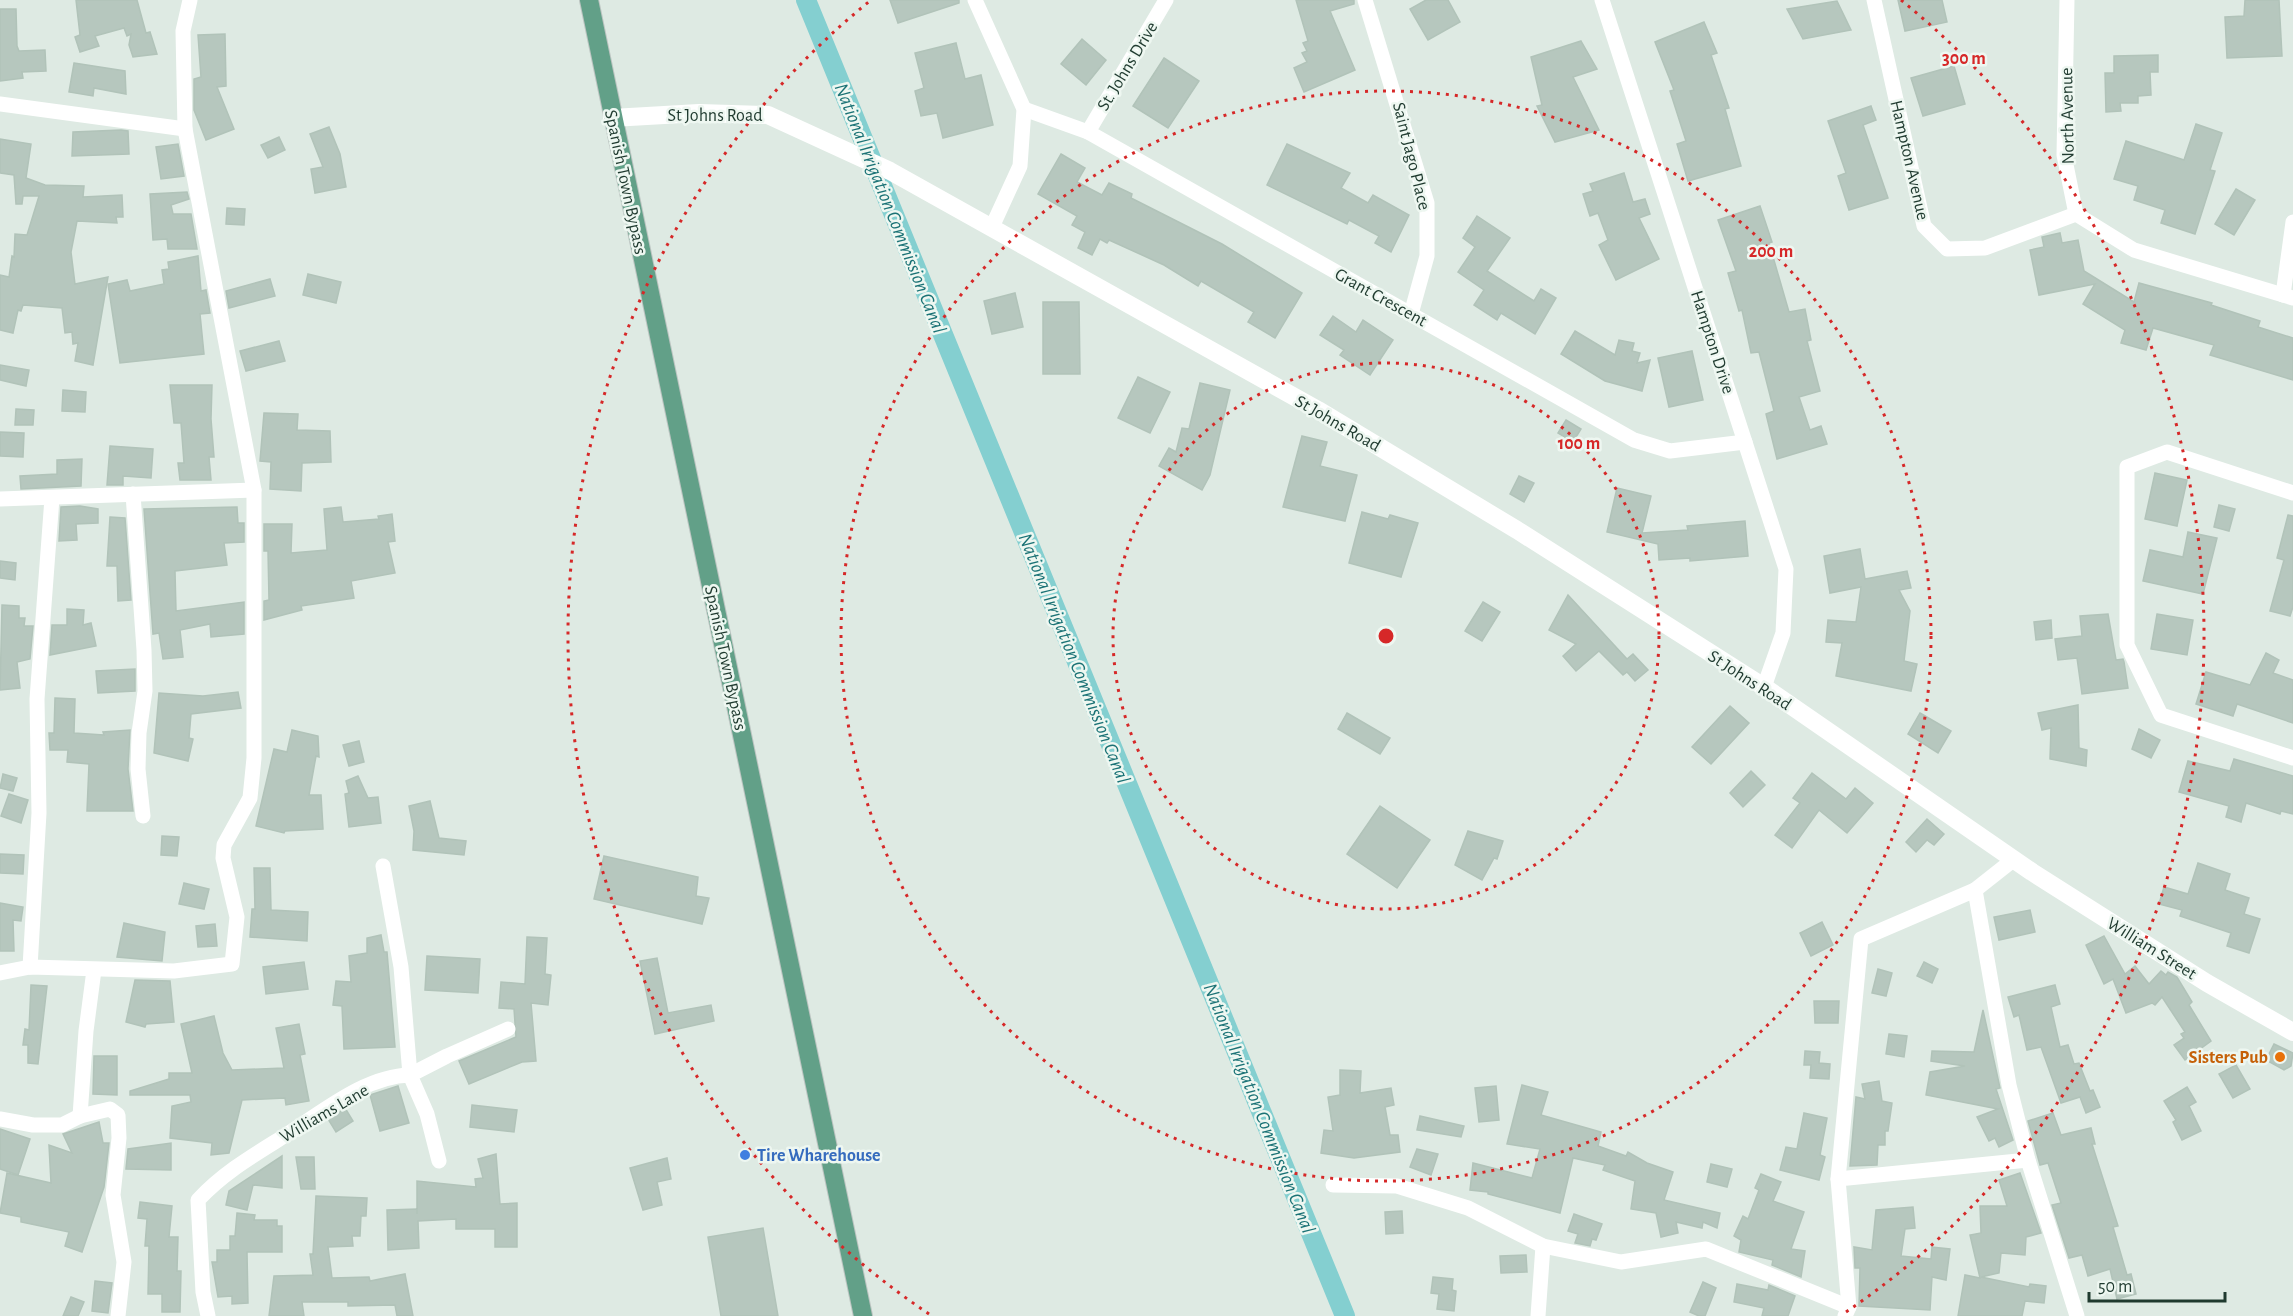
<svg xmlns="http://www.w3.org/2000/svg" width="2293" height="1316" font-family="'Alegreya Sans',sans-serif">
<rect width="100%" height="100%" fill="#deeae3"/>
<g fill="none" stroke-linecap="round" stroke-linejoin="round">
<path stroke="#84cfd0" stroke-width="20" d="M806,0L1345,1316"/>
</g>
<g fill="#b6c7be" stroke="#b1c3b9" stroke-width="1.5">
<path d="M76,0H137L146,33L150,32L157,54L133,57L129,45L131,34L127,36L124,28L95,36L99,46L80,52L75,37L80,35Z"/>
<path d="M890,0H959V3L898,23Z"/>
<path d="M1296,0H1354V4L1330,11L1355,70L1304,92L1294,68L1307,62L1302,53L1307,51L1303,43L1308,41Z"/>
<path d="M1426,0H1448L1460,22L1428,40L1410,9Z"/>
<path d="M1898,0H1942L1947,22L1905,31Z"/>
<path d="M2245,0H2279L2282,56L2227,58L2225,17L2244,16Z"/>
<path d="M1837,1L1851,30L1803,39L1787,9Z"/>
<path d="M0,9H16L17,46L19,51L45,50L46,71L22,72L23,78L0,81Z"/>
<path d="M1704,22L1717,53L1711,55L1729,108L1725,109L1741,166L1688,181L1677,144L1686,141L1670,91L1674,90L1655,42Z"/>
<path d="M225,34L226,86L217,87L234,129L206,140L194,110V79L201,77L198,35Z"/>
<path d="M1082,39L1106,60L1086,85L1061,64Z"/>
<path d="M1581,41L1597,69L1573,77L1599,130L1555,142L1537,106L1542,105L1531,57Z"/>
<path d="M956,43L965,79L981,75L993,125L943,138L937,113L921,116L915,91L924,88L915,53Z"/>
<path d="M2158,55V72H2150L2151,95L2138,96V103H2120L2121,111L2106,112L2105,73H2114V56Z"/>
<path d="M1164,58L1199,81L1168,128L1133,106Z"/>
<path d="M74,63L125,71L126,94L94,88L93,96L69,92Z"/>
<path d="M1954,66L1965,104L1923,116L1911,78Z"/>
<path d="M1871,106L1876,120L1863,125L1888,198L1849,210L1838,176L1846,173L1828,121Z"/>
<path d="M2196,124L2222,133L2210,170L2215,171L2195,234L2161,223L2165,210L2134,200L2138,186L2114,179L2126,141L2184,160Z"/>
<path d="M329,127L340,154L346,187L315,193L311,169L323,167L310,134Z"/>
<path d="M121,130L128,131L129,154L72,156L73,132Z"/>
<path d="M279,137L285,150L268,158L261,145Z"/>
<path d="M0,139L31,144L26,178L45,185L84,186L83,197L122,195L123,217H116L117,223L77,221L71,252L75,284L108,277L93,365L75,361L78,343L73,344L72,332L65,333L62,308L23,305L21,311L18,310L13,333L0,330V275L9,277L12,256L14,257L15,234L27,235L39,196H23L22,204H16L14,175L0,173Z"/>
<path d="M178,144L184,176L161,179L156,147Z"/>
<path d="M1287,144L1350,173L1341,188L1368,203L1373,195L1409,215L1391,252L1375,243L1379,236L1349,220L1347,224L1267,185Z"/>
<path d="M1061,154L1085,168L1077,182L1102,195L1109,183L1132,194L1131,198L1222,244L1302,293L1275,338L1248,322L1254,312L1201,281L1198,286L1164,265L1109,240L1107,243L1100,239L1092,255L1078,248L1085,232L1072,225L1077,216L1038,194Z"/>
<path d="M1624,173L1633,202L1645,199L1650,214L1639,218L1659,259L1616,280L1599,245L1608,240L1598,213L1590,216L1583,194L1593,191L1590,184Z"/>
<path d="M2236,189L2255,200L2234,235L2215,224Z"/>
<path d="M187,192L189,199L171,205L173,214H191L197,249H168L167,239L153,240L150,194Z"/>
<path d="M1760,206L1772,242L1769,243L1789,312L1805,309L1811,340L1807,341L1820,391L1799,397L1810,430L1821,426L1827,444L1777,459L1766,414L1774,411L1759,352L1751,353L1742,310L1739,311L1728,273L1736,271L1718,220Z"/>
<path d="M227,208L245,209L244,225L226,224Z"/>
<path d="M1477,216L1510,238L1487,271L1534,301L1541,289L1556,298L1535,334L1501,313L1497,320L1474,305L1484,290L1458,272L1475,247L1463,238Z"/>
<path d="M2060,233L2062,243L2078,240L2084,271L2134,302L2139,283L2212,303L2211,305L2260,321L2258,327L2293,338V380L2210,355L2214,345L2153,328L2146,350L2121,343L2125,330L2083,304L2095,284L2039,295L2030,250L2044,247L2042,237Z"/>
<path d="M198,256L201,291L206,290L210,313L200,314L204,354L120,363L108,284L127,280L130,291L164,284L162,270L169,269L168,262Z"/>
<path d="M308,274L341,282L336,303L303,295Z"/>
<path d="M270,279L275,296L229,308L226,291Z"/>
<path d="M1015,293L1023,327L992,334L984,301Z"/>
<path d="M1043,302H1079L1080,374H1043Z"/>
<path d="M1333,316L1356,332L1363,320L1393,340L1370,375L1340,355L1344,350L1320,335Z"/>
<path d="M1575,331L1615,355L1619,340L1634,343L1632,351L1640,353L1637,363L1650,360L1642,391L1605,381L1561,354Z"/>
<path d="M279,341L285,361L246,371L240,351Z"/>
<path d="M1692,351L1703,400L1669,407L1658,358Z"/>
<path d="M0,365L29,370L26,386L0,380Z"/>
<path d="M1138,377L1170,392L1150,433L1118,418Z"/>
<path d="M1200,383L1230,390L1210,475L1202,490L1159,466L1169,448L1176,452L1182,428L1189,429Z"/>
<path d="M170,385H212L211,419L214,457H209L211,480H180L178,463H184L181,423H174Z"/>
<path d="M63,390L86,392L85,412L62,411Z"/>
<path d="M16,409L34,410L33,425H15Z"/>
<path d="M264,413L298,414L297,430L330,431L331,462L302,463L301,491L270,489L271,462L260,461Z"/>
<path d="M1566,420L1581,429L1573,442L1558,433Z"/>
<path d="M0,432L24,433L23,457L0,456Z"/>
<path d="M1302,436L1327,442L1320,466L1357,475L1345,521L1283,507Z"/>
<path d="M110,446L153,449L151,478L123,476V485H107Z"/>
<path d="M82,459L81,486L21,489L20,476L57,474V460Z"/>
<path d="M2155,473L2187,480L2177,526L2145,519Z"/>
<path d="M1519,476L1534,483L1524,502L1510,494Z"/>
<path d="M1617,488L1651,496L1642,533L1688,530L1687,526L1745,521L1748,556L1690,561V558L1659,560L1658,544L1607,532Z"/>
<path d="M2219,505L2235,509L2229,531L2214,527Z"/>
<path d="M80,506L98,509V523L76,524L77,540L59,541L61,507Z"/>
<path d="M237,507L238,523H244V542L224,543L227,565L175,571L176,611L244,602V634L211,637L210,624L180,630L183,657L163,659L159,633L153,634L144,509Z"/>
<path d="M341,507L343,522L379,519L378,516L392,514L395,541L388,542L395,573L351,581L354,598L301,606L302,610L264,620V601L269,600L268,551H264V524H292L291,553L327,550L324,509Z"/>
<path d="M1362,512L1388,519L1390,515L1418,523L1401,577L1349,563Z"/>
<path d="M2288,515L2293,516V607L2290,616L2270,611L2284,560L2277,558Z"/>
<path d="M110,517L125,518L131,600L118,601L117,566H107Z"/>
<path d="M2188,532L2217,538L2203,594L2143,581L2150,550L2183,557Z"/>
<path d="M1860,549L1865,579L1907,571L1911,588L1899,590L1910,611L1904,661L1917,664L1911,691L1836,676L1842,643L1826,642L1828,620L1856,622L1861,587L1830,593L1824,556Z"/>
<path d="M0,561L16,563L15,580L0,578Z"/>
<path d="M1568,595L1627,659L1633,654L1648,670L1635,681L1627,672L1623,675L1599,651L1576,671L1563,656L1576,644L1549,630Z"/>
<path d="M1483,602L1500,612L1482,641L1465,631Z"/>
<path d="M2,605L19,606V618H25L24,626H33L30,659L17,662L20,688L0,690Z"/>
<path d="M67,609L84,610L83,625L91,623L96,646L50,655L52,625H67Z"/>
<path d="M2108,614L2116,660L2123,659L2124,662L2128,688L2082,694L2077,658L2058,660L2055,639L2082,636L2080,616Z"/>
<path d="M2157,614L2193,620L2187,655L2151,649Z"/>
<path d="M2051,620L2052,638L2036,640L2034,622Z"/>
<path d="M2266,653L2279,660L2273,673L2293,680V723L2237,704L2233,716L2196,704L2206,672L2250,685Z"/>
<path d="M135,669V691L98,693L96,671Z"/>
<path d="M238,692L241,708L191,714L189,738L193,739L188,761L154,753L159,693L203,696Z"/>
<path d="M55,698L75,699L74,733L104,735L103,732L130,730L128,769L133,811H87L89,764L67,762L68,750H50L49,733H54Z"/>
<path d="M2078,705L2079,748L2087,750L2086,766L2050,759L2051,728L2042,730L2038,713Z"/>
<path d="M1730,706L1749,723L1711,764L1692,747Z"/>
<path d="M1347,713L1390,738L1380,754L1338,729Z"/>
<path d="M1920,713L1951,731L1938,753L1908,734Z"/>
<path d="M2139,729L2160,740L2151,758L2132,749Z"/>
<path d="M292,730L318,736L319,757L316,756L309,795H321L323,829L285,831L284,833L256,826L274,749L287,752Z"/>
<path d="M359,741L364,762L349,766L343,745Z"/>
<path d="M2234,759L2293,776V814L2281,811L2280,814L2246,803L2241,822L2226,817L2229,806L2179,792L2188,761L2230,771Z"/>
<path d="M1751,771L1765,785L1743,807L1730,793Z"/>
<path d="M1812,773L1846,799L1855,788L1873,803L1847,833L1819,810L1792,848L1775,835L1800,803L1793,798Z"/>
<path d="M3,774L17,778L13,791L0,788Z"/>
<path d="M358,776L368,798L378,797L381,823L349,827L345,794L349,793L346,781Z"/>
<path d="M9,794L28,800L21,823L1,816Z"/>
<path d="M430,801L439,838L466,841L464,855L413,850L414,831L409,806Z"/>
<path d="M1380,806L1430,840L1397,888L1347,854Z"/>
<path d="M1927,819L1944,834L1934,845L1927,840L1916,852L1906,842Z"/>
<path d="M1468,831L1503,841L1497,859L1494,858L1482,880L1455,865Z"/>
<path d="M162,836L179,837L177,856L161,855Z"/>
<path d="M0,854L24,855L23,874L0,873Z"/>
<path d="M604,856L698,877L696,896L709,898L702,924L594,899Z"/>
<path d="M2198,863L2230,874L2225,890L2249,898L2244,914L2260,919L2249,953L2227,946L2231,933L2180,916L2182,910L2159,904L2164,887L2188,894Z"/>
<path d="M254,868H270L271,910L308,912L307,941L250,937L252,909H255Z"/>
<path d="M184,883L209,889L204,909L179,904Z"/>
<path d="M0,903L23,907L21,921L13,920L14,951H0Z"/>
<path d="M2030,910L2035,932L1999,940L1994,917Z"/>
<path d="M1822,922L1833,945L1811,956L1800,933Z"/>
<path d="M124,923L165,932L162,961L117,957Z"/>
<path d="M215,924L217,946L198,947L196,926Z"/>
<path d="M381,935L384,952H387L395,1047L344,1049L342,1006L333,1005L336,981L351,982L349,956L367,953V938Z"/>
<path d="M2104,936L2125,974L2135,966L2149,984L2161,971L2166,975L2168,972L2177,977L2192,1002L2189,1005L2211,1041L2185,1060L2174,1045L2184,1038L2181,1034L2185,1032L2162,997L2155,1005L2152,1003L2126,1013L2113,979L2104,984L2086,945Z"/>
<path d="M527,937L547,938L545,974L551,975L548,1005L531,1003L536,1061L522,1062L469,1084L459,1061L516,1037L514,1009L499,1008L501,982L525,984Z"/>
<path d="M427,956L480,959L478,993L425,990Z"/>
<path d="M657,958L668,1013L711,1005L714,1021L655,1034L640,961Z"/>
<path d="M304,962L308,989L266,994L263,967Z"/>
<path d="M1924,962L1938,969L1932,983L1917,976Z"/>
<path d="M1878,969L1892,973L1886,996L1872,993Z"/>
<path d="M135,980L170,981L174,1022L146,1024L145,1027L126,1022Z"/>
<path d="M31,985L47,986L38,1064L28,1063V1045H23L25,1029L29,1030Z"/>
<path d="M2055,985L2060,1004L2051,1007L2060,1047L2068,1045L2074,1064L2079,1063L2090,1091L2093,1090L2100,1107L2086,1113L2080,1097L2061,1103L2041,1047L2027,1050L2019,1015L2014,1017L2008,997Z"/>
<path d="M1814,1001H1839L1838,1023H1815Z"/>
<path d="M1983,1010L2000,1088L1996,1089L2013,1140L1999,1147L1995,1138L1989,1141L1977,1117L1998,1109L1926,1095L1930,1072L1965,1066L1931,1061L1932,1051L1974,1052Z"/>
<path d="M214,1016L223,1053L232,1070L284,1068L276,1028L299,1024L305,1054L300,1055L309,1101L286,1105L285,1098L242,1100L229,1153L211,1155L212,1143L170,1138L172,1106L191,1102L190,1095H130V1091L169,1079V1073H192L181,1024Z"/>
<path d="M1889,1034L1907,1036L1904,1057L1886,1054Z"/>
<path d="M2274,1044L2293,1053L2291,1066L2284,1070L2266,1060Z"/>
<path d="M1805,1051L1820,1052L1819,1063L1830,1064L1829,1079L1810,1078L1811,1065H1804Z"/>
<path d="M94,1056H117V1095L93,1094Z"/>
<path d="M2236,1065L2250,1089L2233,1098L2219,1074Z"/>
<path d="M1340,1070L1361,1071L1360,1093L1391,1088L1394,1105L1385,1107L1390,1135H1398L1400,1152L1354,1158L1321,1153L1324,1130L1333,1131L1328,1097L1340,1095Z"/>
<path d="M1879,1081L1882,1101L1892,1103L1888,1131H1885V1145H1878L1877,1165L1850,1166L1856,1097L1865,1099L1862,1084Z"/>
<path d="M1522,1085L1548,1092L1541,1115L1601,1132L1598,1146L1626,1156L1628,1152L1647,1163L1673,1172L1664,1200L1720,1213L1717,1228L1703,1222L1702,1228L1676,1222L1678,1233L1661,1237L1656,1213L1631,1209L1635,1181L1603,1170L1605,1165L1573,1158L1560,1213L1488,1194V1192L1470,1190L1473,1163L1532,1178L1540,1149L1507,1144Z"/>
<path d="M398,1086L409,1123L380,1131L370,1095Z"/>
<path d="M1496,1086L1499,1120L1479,1122L1475,1088Z"/>
<path d="M2187,1087L2196,1102L2189,1106L2201,1131L2182,1140L2173,1122L2176,1120L2164,1101Z"/>
<path d="M472,1105L517,1110L514,1132L470,1127Z"/>
<path d="M345,1108L353,1121L336,1132L328,1119Z"/>
<path d="M1804,1113L1827,1118L1820,1155L1825,1157L1819,1180L1780,1170L1786,1147L1797,1149Z"/>
<path d="M2053,1113L2061,1135L2091,1128L2095,1144H2092L2118,1226L2113,1227L2127,1275L2131,1274L2136,1294L2117,1299L2110,1269L2088,1276L2082,1255L2069,1258L2052,1205L2061,1203L2048,1163L2040,1165L2028,1121Z"/>
<path d="M1420,1116L1464,1126L1461,1137L1417,1130Z"/>
<path d="M99,1122L103,1143H109L104,1187L82,1252L65,1246L69,1232L21,1222V1217L0,1213L7,1173L51,1183L49,1145L72,1153L63,1134Z"/>
<path d="M0,1129L30,1139L18,1175L0,1169Z"/>
<path d="M171,1143V1170L126,1169L128,1149Z"/>
<path d="M1417,1149L1438,1154L1431,1175L1410,1167Z"/>
<path d="M496,1154L500,1204L517,1203V1247H495V1229H456V1219L418,1221L419,1248L388,1250L387,1210L417,1209V1214V1181L476,1187L475,1179L483,1178L478,1159Z"/>
<path d="M282,1156V1188L253,1185L247,1210L226,1205L229,1191Z"/>
<path d="M296,1157H314L315,1189H301Z"/>
<path d="M667,1158L671,1179L657,1182L662,1205L643,1210L630,1168Z"/>
<path d="M1711,1164L1732,1169L1727,1187L1707,1182Z"/>
<path d="M2020,1173L2041,1233L2026,1237L2025,1255L2001,1253L1999,1273L1981,1277L2029,1287L2030,1284L2046,1286L2044,1303L2025,1301L2022,1316H1958L1965,1275L1980,1278L1970,1235L1981,1233L1980,1206H2007L1999,1180Z"/>
<path d="M1761,1174L1781,1182L1773,1201L1804,1212L1791,1249L1805,1251L1801,1277L1772,1265L1773,1260L1739,1252L1741,1240L1734,1236L1743,1216L1748,1219L1759,1190L1755,1188Z"/>
<path d="M316,1196L367,1198L366,1216H361L360,1236H352L353,1246L328,1247L332,1278L369,1277L370,1281L405,1274L413,1316H397L395,1305L348,1306V1302H302L304,1316H269L274,1276L313,1275L310,1254H313Z"/>
<path d="M140,1202L172,1206L169,1237H178L177,1271H181L180,1312H162V1294H148L149,1246H145L147,1219L138,1218Z"/>
<path d="M1913,1207L1915,1228L1905,1229L1901,1256L1931,1259L1932,1247L1950,1249L1946,1280L1932,1277L1930,1310L1859,1306L1860,1268H1855L1854,1247L1872,1250L1876,1210Z"/>
<path d="M1402,1211L1403,1233L1386,1234L1385,1212Z"/>
<path d="M237,1213L255,1215L254,1220H277V1226H282V1252H247L248,1303L232,1304V1296L218,1297L212,1262H217V1250H230V1236H235Z"/>
<path d="M1574,1214L1602,1224L1596,1240L1592,1239L1590,1246L1575,1243L1578,1234L1568,1231Z"/>
<path d="M763,1228L778,1316H721L708,1237Z"/>
<path d="M1526,1255L1527,1272L1501,1273L1500,1256Z"/>
<path d="M1433,1277L1453,1279L1452,1290L1456,1291L1454,1311L1437,1309L1439,1294L1431,1293Z"/>
<path d="M95,1281L112,1283L108,1313L92,1311Z"/>
<path d="M1703,1282L1716,1288L1705,1316H1699L1690,1312Z"/>
<path d="M1737,1284L1768,1290L1769,1285L1795,1296L1788,1316H1762L1764,1308L1734,1302Z"/>
<path d="M71,1297L84,1302L78,1316H63Z"/>
</g>
<g fill="none" stroke-linecap="round" stroke-linejoin="round">
<defs>
<path id="primary" d="M589,0L863,1316"/>
</defs>
<use href="#primary" stroke="#bcc4c1" stroke-width="20"/>
<g stroke="#fff" stroke-width="15">
<path d="M975,0L1024,109L1020,166L992,227"/>
<path d="M1365,0L1427,203V256L1411,314"/>
<path d="M1602,0L1786,569L1783,633L1764,687"/>
<path d="M1874,0L1924,226L1947,249L1985,248L2076,214"/>
<path d="M2067,0L2064,155L2076,214L2134,250L2293,298"/>
<path d="M0,104L185,129"/>
<path d="M1024,109L1088,132L1634,440L1670,451L1745,442"/>
<path d="M1088,132L1166,0"/>
<path d="M2283,295L2293,222"/>
<path d="M2293,493L2167,452L2127,467V645L2161,715L2293,758"/>
<path d="M133,494L144,650L145,691L139,733L138,769L143,816"/>
<path d="M0,499L254,490"/>
<path d="M1975,890L2009,1085L2028,1160L2077,1316"/>
<path d="M30,967L39,813L37,699L52,498"/>
<path d="M0,973L30,967L174,971L232,964L237,917L223,858L224,845L250,798L254,758V490L185,129L183,31L190,0"/>
<path d="M80,1116L86,1031L94,970"/>
<path d="M0,1119L33,1125H62L80,1116L110,1109L118,1115L119,1138L113,1195L124,1262L118,1316"/>
<path d="M439,1161L427,1114L410,1075L447,1056L508,1029"/>
<path d="M1838,1179L2028,1160"/>
<path d="M1333,1185L1397,1186L1468,1208L1543,1246L1621,1262L1706,1249L1849,1307"/>
<path d="M208,1316L203,1292L198,1200C224,1172 254,1155 286,1135C323,1112 365,1076 410,1075L401,967L383,866"/>
<path d="M1538,1316L1543,1246"/>
<path d="M1845,1316L1849,1307L1838,1179L1861,939L1975,890L2013,860"/>
</g>
<path stroke="#fff" stroke-width="18" d="M612,118L699,113L768,115L890,171L1318,410L1517,530L1764,687L2032,872L2207,983L2293,1032"/>
<use href="#primary" stroke="#62a088" stroke-width="18"/>
</g>
<g fill="none" stroke="#d62828" stroke-width="3" stroke-dasharray="3 6">
<circle cx="1386" cy="636" r="273"/>
<circle cx="1386" cy="636" r="545"/>
<path d="M929 1314A818 818 0 0 1 871 0M1901 0A818 818 0 0 1 1843 1314"/>
</g>
<circle fill="#e8710a" stroke="#eef7f1" stroke-width="2" cx="2280" cy="1057" r="6"/>
<circle fill="#3f7fe0" stroke="#eef7f1" stroke-width="2" cx="745" cy="1155" r="6"/>
<g text-anchor="middle" stroke-width="5" stroke-linejoin="round" paint-order="stroke">
<g font-size="18" fill="#1f3a2f" stroke="#eef7f1">
<text transform="translate(1127 66) rotate(-59)" y="6">St. Johns Drive</text>
<text x="715" y="121">St Johns Road</text>
<text transform="translate(2067 116) rotate(-91)" y="6">North Avenue</text>
<text transform="translate(1412 156) rotate(76)" y="6">Saint Jago Place</text>
<text transform="translate(1910 160) rotate(77)" y="6">Hampton Avenue</text>
<text transform="translate(626 182) rotate(78)" y="6">Spanish Town Bypass</text>
<text transform="translate(1381 297) rotate(29)" y="6">Grant Crescent</text>
<text transform="translate(1713 342) rotate(72)" y="6">Hampton Drive</text>
<text transform="translate(1338 423) rotate(30)" y="6">St Johns Road</text>
<text transform="translate(726 658) rotate(78)" y="6">Spanish Town Bypass</text>
<text transform="translate(1750 680) rotate(33)" y="6">St Johns Road</text>
<text transform="translate(2152 948) rotate(32)" y="6">William Street</text>
<text transform="translate(324 1113) rotate(-30)" y="6">Williams Lane</text>
</g>
<g font-size="18" font-weight="bold" fill="#c56008" stroke="#eef7f1" text-anchor="end">
<text x="2268" y="1063">Sisters Pub</text>
</g>
<g font-size="18" font-weight="bold" fill="#366cbe" stroke="#eef7f1" text-anchor="start">
<text x="757" y="1161">Tire Wharehouse</text>
</g>
<g font-size="20" font-style="italic" fill="#1a7275" stroke="#eef7f1">
<text transform="translate(891 208) rotate(68)" y="7">National Irrigation Commission Canal</text>
<text transform="translate(1075 658) rotate(68)" y="7">National Irrigation Commission Canal</text>
<text transform="translate(1260 1108) rotate(68)" y="7">National Irrigation Commission Canal</text>
</g>
</g>
<circle cx="1386" cy="636" r="9" fill="#d62828" stroke="#eef7f1" stroke-width="3"/>
<g font-size="18" text-anchor="middle" font-weight="bold" fill="#d62828" stroke="#eef7f1" stroke-width="5" stroke-linejoin="round" paint-order="stroke">
<text x="1964" y="64">300 m</text>
<text x="1771" y="257">200 m</text>
<text x="1579" y="449">100 m</text>
</g>
<path d="M2089 1292v9h136v-9" fill="none" stroke="#1f3a2f" stroke-width="3"/>
<text x="2098" y="1292" font-size="18" fill="#1f3a2f" stroke="#eef7f1" stroke-width="4.5" paint-order="stroke">50 m</text>
</svg>
